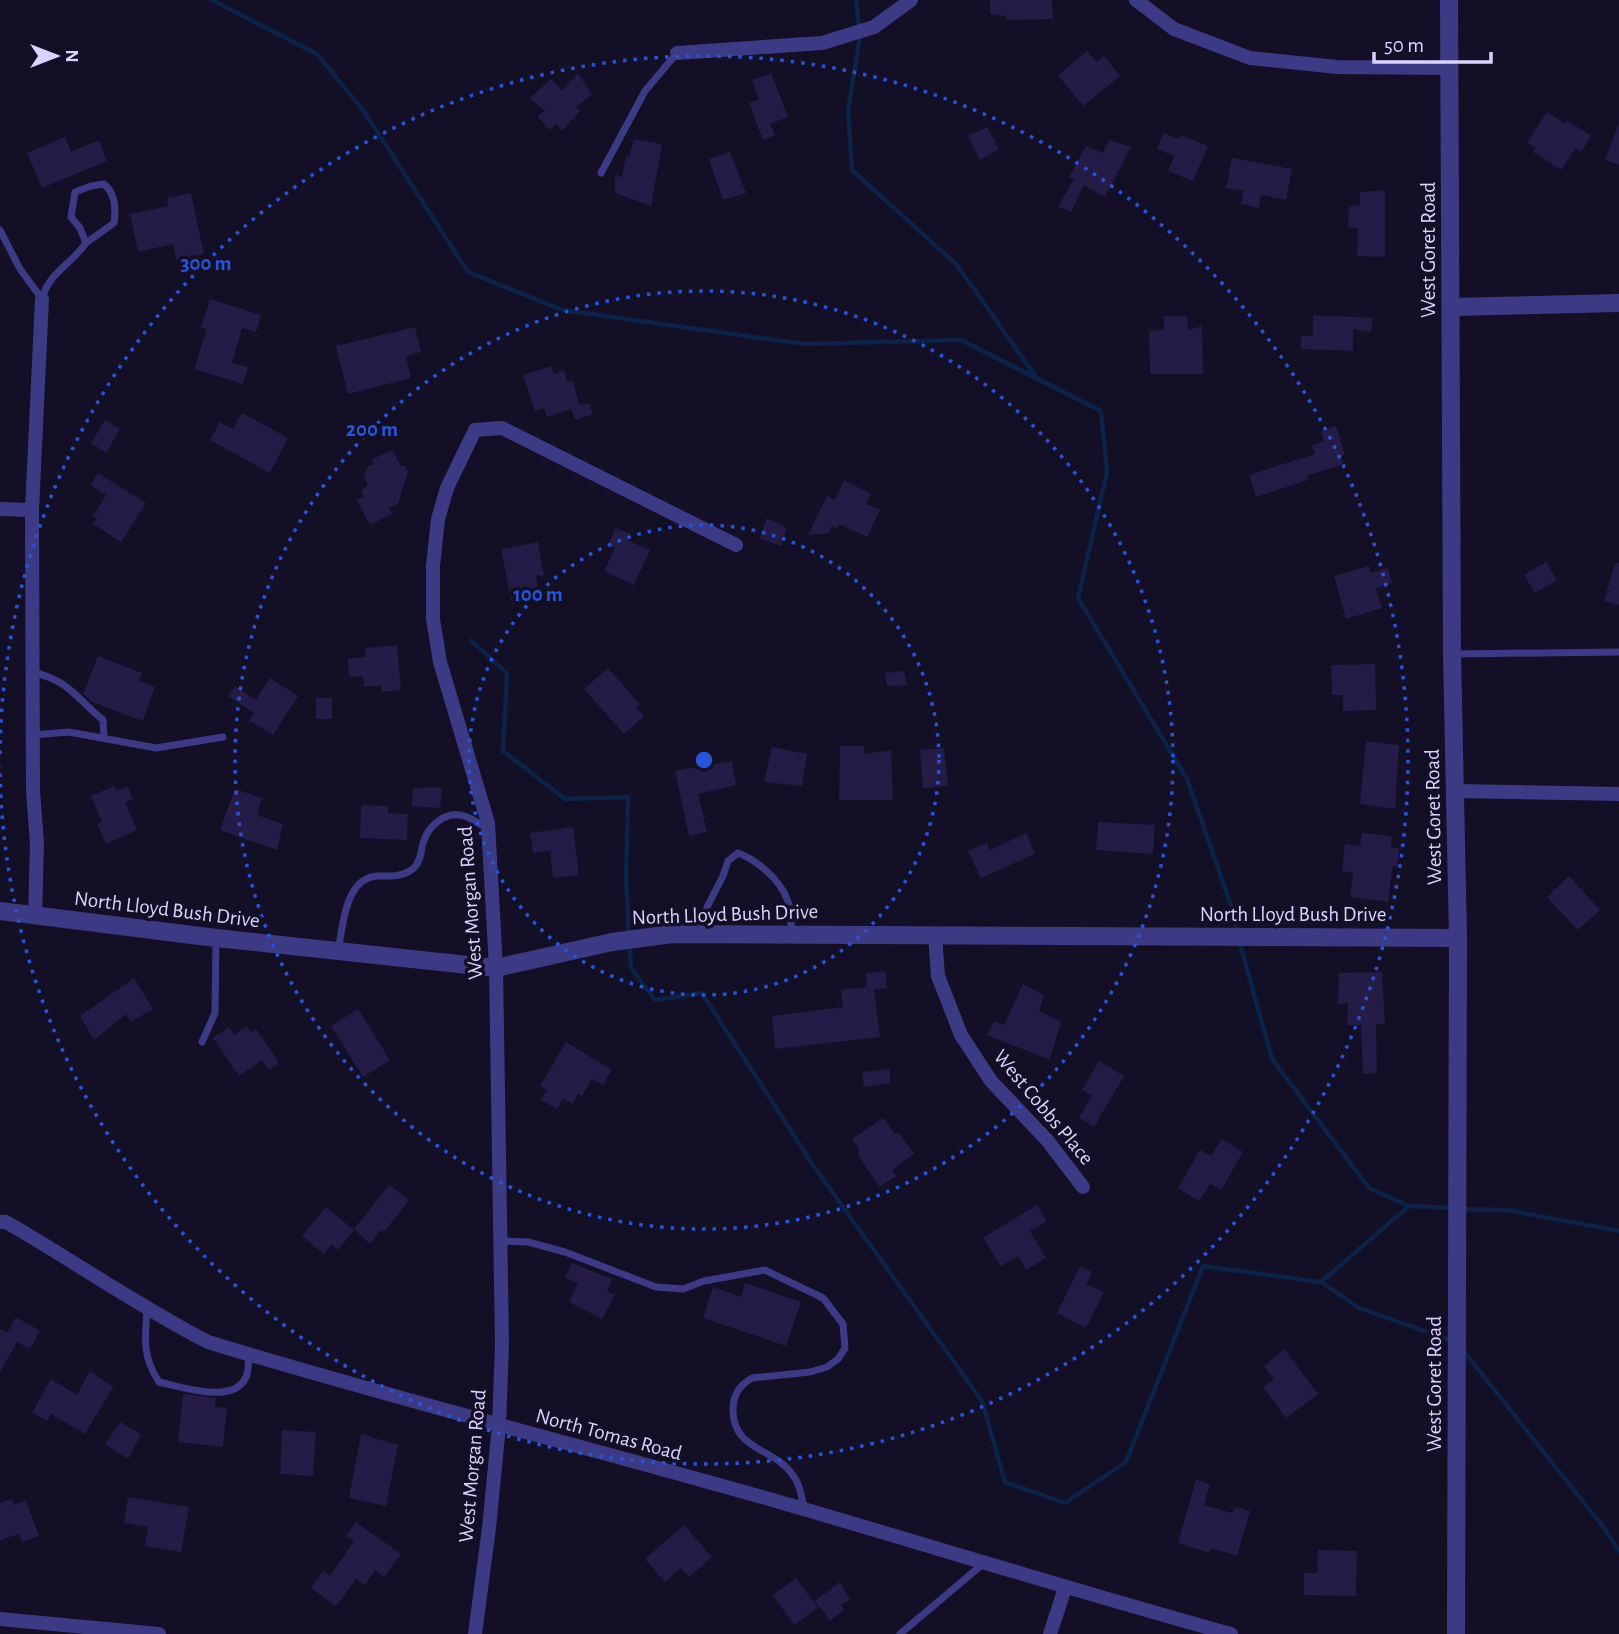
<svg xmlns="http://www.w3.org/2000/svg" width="1619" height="1634" font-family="'Alegreya Sans',sans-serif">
<rect width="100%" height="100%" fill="#130f26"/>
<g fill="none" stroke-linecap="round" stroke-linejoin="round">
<g stroke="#0c2248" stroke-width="4.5">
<path d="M212,0L317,54L363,110L468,272L562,310L804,344L961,340L1101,411L1107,472L1078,598L1187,779L1233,911L1237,932"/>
<path d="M856,0L859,27"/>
<path d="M860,36L848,111L852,170L957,265L1036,377"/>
<path d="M471,641L507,673L503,751L565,799L628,797L626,878L629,935"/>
<path d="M1239,940L1272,1059L1369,1188L1409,1206L1453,1208"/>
<path d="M630,944L631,968L655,1000L702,993L813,1165L982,1401L1005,1482L1065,1503L1126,1462L1203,1266L1321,1282L1409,1206"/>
<path d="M1462,1209L1507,1210L1619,1231"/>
<path d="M1321,1282L1359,1308L1453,1341"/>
<path d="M1462,1349L1604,1528L1619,1551"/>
</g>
</g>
<g fill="#241b47">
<path d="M990,0H1052L1053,19L1007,20L1005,16L990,14Z"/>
<path d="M1087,51L1097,62L1104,56L1120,76L1083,106L1058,75Z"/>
<path d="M771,73L788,117L770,124L775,135L763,140L749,103L759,99L752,80Z"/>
<path d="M578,74L592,94L576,107L580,111L562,131L556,123L550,130L537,116L545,111L530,98L551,79L562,90Z"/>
<path d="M1547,112L1565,124L1568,121L1591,136L1581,152L1575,148L1561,170L1533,152L1536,148L1527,143Z"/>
<path d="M1618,125L1619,126V165L1605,160Z"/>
<path d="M987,127L999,149L980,160L968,136Z"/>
<path d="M1164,133L1179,139L1181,135L1208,146L1193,181L1168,171L1174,156L1157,149Z"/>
<path d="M65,137L71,152L99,140L107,161L42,188L27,153Z"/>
<path d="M634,139L662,144L651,206L615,193V174L622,177L626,156H629Z"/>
<path d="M1109,140L1131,147L1105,197L1084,185L1071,212L1058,207L1074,179L1069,177L1086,146L1103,153Z"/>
<path d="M730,152L746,193L723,200L709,159Z"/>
<path d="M1232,158L1292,169L1286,200L1261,195L1259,208L1241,204L1243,191L1226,188Z"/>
<path d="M1385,190V257L1357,256L1358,228L1348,227L1349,207L1360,205V192Z"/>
<path d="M191,193L204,254L176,260L173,244L138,252L130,214L168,206L167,198Z"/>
<path d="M210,299L261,315L256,332L242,328L232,363L248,367L243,384L194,369L207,329L201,328Z"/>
<path d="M1313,315L1373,318L1371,332L1353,329V351L1301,349V336H1313Z"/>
<path d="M1164,316H1187L1188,330L1202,326L1203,374H1150L1149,331L1164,330Z"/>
<path d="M415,327L421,352L406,356L411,378L348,394L336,346Z"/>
<path d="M551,366L554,374L564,370L567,382L572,380L580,405L589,403L593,414L575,420L571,409L547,417L544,408L535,411L523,375Z"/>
<path d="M242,413L288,438L270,473L210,440L220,422L233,429Z"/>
<path d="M105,420L120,429L106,453L91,443Z"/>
<path d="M1336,426L1345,455L1341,456L1343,464L1307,476L1308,480L1256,497L1249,475L1315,454L1312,445L1324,441L1321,431Z"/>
<path d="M393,450L400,465L405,466L408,471L398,504L389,508L392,514L370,525L357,500L364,496L361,490L368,486L364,477L367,467L374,464L372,459Z"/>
<path d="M98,473L146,503L121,542L93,524L97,518L93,516L106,495L91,485Z"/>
<path d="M844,480L871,494L866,504L880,510L867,537L839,524L837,528L832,526L829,533L808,535L827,496L835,500Z"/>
<path d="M767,518L787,528L781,546L760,539Z"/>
<path d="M616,528L630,534L627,540L650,550L634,585L604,571L615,548L608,545Z"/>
<path d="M538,542L544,576L536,575L540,600L512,605L501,549Z"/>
<path d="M1546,562L1557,580L1535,593L1524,575Z"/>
<path d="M1615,563H1619V605L1604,601Z"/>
<path d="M1369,566L1371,573L1388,568L1392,583L1376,588L1382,608L1346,619L1334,576Z"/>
<path d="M397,645L401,690L381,692V685L364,687L363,676L349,677L348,659L366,657L365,648Z"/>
<path d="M98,656L142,673L139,681L155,687L143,721L92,702L83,694Z"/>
<path d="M1375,664L1376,710L1343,711V695H1332L1331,665Z"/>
<path d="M608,668L640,704L636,707L644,716L624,734L584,689Z"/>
<path d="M904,671L907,685L887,686L885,673Z"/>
<path d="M270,678L298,696L273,735L249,720L254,713L228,696L235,686L256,700Z"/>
<rect x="316" y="698" width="16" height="21"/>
<path d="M1366,741L1399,745L1395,809L1360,804Z"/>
<path d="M840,746H864V754L891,750L893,800H839Z"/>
<path d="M772,747L807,754L802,786L764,782Z"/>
<path d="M944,748L948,786L923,788L920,750Z"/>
<path d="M732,761L736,785L698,794L707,832L689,836L675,771Z"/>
<path d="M114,786L116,791L128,786L133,799L125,802L137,830L106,844L97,824L102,822L91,796Z"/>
<path d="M442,787L440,808L412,806L413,788Z"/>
<path d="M235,789L262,798L257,815L283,824L277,850L220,830Z"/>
<path d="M361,805L388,806V813L408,814L407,840L360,838Z"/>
<path d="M1098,822L1155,825L1153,854L1096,850Z"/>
<path d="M573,827L579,875L553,878L550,851L533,853L530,833Z"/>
<path d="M1026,833L1035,854L981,878L968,851L987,843L990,850Z"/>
<path d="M1362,833L1392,836L1391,847L1399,848L1397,867L1393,865L1388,902L1350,897L1353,873L1342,871L1345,844L1360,846Z"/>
<path d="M1569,876L1600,910L1578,930L1547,897Z"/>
<path d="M885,971L887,988L874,990L880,1037L775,1049L772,1016L843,1007L841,990L867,987L866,973Z"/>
<path d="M1382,972L1385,1024H1376L1377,1073L1363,1074L1361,1025H1347L1348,1003L1338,1004L1339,973Z"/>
<path d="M134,978L153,1009L131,1022L126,1014L94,1040L80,1016Z"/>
<path d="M1023,984L1044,995L1039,1011L1061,1022L1050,1060L987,1035L994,1021L1004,1025Z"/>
<path d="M358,1009L390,1060L363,1077L331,1026Z"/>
<path d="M247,1026L251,1032L256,1029L279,1063L269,1070L262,1060L239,1076L213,1038L229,1027L234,1035Z"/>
<path d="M566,1042L612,1070L603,1085L592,1079L582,1096L578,1094L572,1104L563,1099L557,1109L541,1100L547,1090L540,1086Z"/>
<path d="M1099,1061L1124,1076L1094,1127L1079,1118L1092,1096L1082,1090Z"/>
<path d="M889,1069L891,1083L864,1087L862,1072Z"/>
<path d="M883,1118L895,1134L898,1132L914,1154L892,1170L896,1176L880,1187L858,1156L859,1149L852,1139Z"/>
<path d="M1222,1139L1243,1152L1221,1190L1210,1184L1199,1201L1178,1188L1200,1150L1211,1156Z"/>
<path d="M389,1185L409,1200L384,1232L381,1230L370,1244L354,1229Z"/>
<path d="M1037,1205L1047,1221L1030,1231L1046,1258L1026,1270L1018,1256L1001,1266L983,1238Z"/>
<path d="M326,1207L354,1230L338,1250L332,1244L324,1254L302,1236Z"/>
<path d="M572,1263L612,1279L607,1291L615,1295L602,1319L569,1302L578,1284L565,1277Z"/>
<path d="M1080,1266L1092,1272L1086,1284L1104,1292L1086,1328L1057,1313Z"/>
<path d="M745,1283L801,1302L786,1346L703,1318L713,1287L741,1297Z"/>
<path d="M16,1317L40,1331L30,1349L17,1342L0,1372V1329L7,1333Z"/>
<path d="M1284,1349L1318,1394L1286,1418L1263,1387L1274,1379L1264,1366Z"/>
<path d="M90,1371L113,1387L85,1434L51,1414L47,1421L32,1413L51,1379L77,1395Z"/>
<path d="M183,1394L216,1398L215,1407L227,1408L223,1447L178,1442Z"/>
<path d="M120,1422L141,1434L128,1459L105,1444Z"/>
<path d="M282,1430L316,1432L313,1476L280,1474Z"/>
<path d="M361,1434L398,1445L386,1506L349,1498Z"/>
<path d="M1196,1480L1210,1484L1204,1505L1232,1513L1236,1507L1250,1511L1237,1556L1212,1548L1210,1553L1178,1543Z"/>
<path d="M128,1497L189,1507L181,1552L145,1546L148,1527L124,1523Z"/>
<path d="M12,1499L14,1505L26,1500L39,1536L22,1542L19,1534L0,1540V1503Z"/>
<path d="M356,1522L401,1554L384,1577L375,1570L365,1585L356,1579L336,1606L311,1588L323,1571L330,1576L354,1541L346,1536Z"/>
<path d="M684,1525L712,1557L689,1577L681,1568L665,1582L645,1559Z"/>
<path d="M1318,1550L1357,1551L1356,1596L1304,1595V1573H1317Z"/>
<path d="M796,1578L818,1608L794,1625L773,1595Z"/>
<path d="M840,1582L850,1600L841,1605L844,1610L830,1621L815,1601Z"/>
</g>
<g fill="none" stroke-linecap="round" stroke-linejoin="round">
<g stroke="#3d3a85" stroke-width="7">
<path d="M601,173L645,91L677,53"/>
<path d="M0,230L20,269L42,299"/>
<path d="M42,299C49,272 71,265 86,243L80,228L71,217L75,192L91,186L104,184C115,193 116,209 114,223L86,243"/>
<path d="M1453,654L1619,652"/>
<path d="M33,672C71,682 75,697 103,720L104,736"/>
<path d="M33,735L69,732L156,748L223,737"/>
<path d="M702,934V917L723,876L728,861L738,853C757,860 780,880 787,899C792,910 791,922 791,933"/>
<path d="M338,951C343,926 345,877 378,876C391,876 403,877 414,868C421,861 421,851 423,843C428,826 446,810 464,816C472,818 480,825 488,829"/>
<path d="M202,1042L215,1013L216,939"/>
<path d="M502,1241L528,1242L565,1252L656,1287L683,1289L704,1281L765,1270L823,1298L843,1324L845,1348L838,1359L827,1367L810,1372L752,1378C740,1385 733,1396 733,1409C732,1450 774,1448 792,1474C800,1484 802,1497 804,1510"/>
<path d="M147,1309C145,1339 142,1356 159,1382C182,1387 234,1405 246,1377C249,1371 248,1361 249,1355"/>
<path d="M900,1634L984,1563"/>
</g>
<g stroke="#3d3a85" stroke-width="14">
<path d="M1136,0L1174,29L1250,58L1337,67L1449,68"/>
<path d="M677,53L822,43L874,27L911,0"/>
<path d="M0,509L32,510"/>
<path d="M1456,791L1619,794"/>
<path d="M35,917L37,843L33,791L32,510L42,299"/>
<path d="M935,935L938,976L961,1035L991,1081L1047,1140L1083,1187"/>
<path d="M0,1222H6C74,1261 138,1306 208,1342C401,1401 596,1449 790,1505C937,1548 1083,1593 1231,1634"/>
<path d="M0,1619L159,1634"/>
<path d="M475,1634L489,1528L499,1426L502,1344L496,968L488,823L440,662L433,619V566L438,519L447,488L475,430L502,428L736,545"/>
<path d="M1050,1634L1065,1588"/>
</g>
<g stroke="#3d3a85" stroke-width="18">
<path d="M1449,0L1452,654L1458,938L1456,1634"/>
<path d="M1452,307L1619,303"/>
<path d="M0,911L216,938L496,968L612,942L672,934L1458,938"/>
</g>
</g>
<g fill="none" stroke="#2655da" stroke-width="3.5" stroke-dasharray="3.5 7">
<circle cx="704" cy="760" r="235"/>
<circle cx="704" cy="760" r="469"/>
<path d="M0 754A704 704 0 1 1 0 766"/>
</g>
<g text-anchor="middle" stroke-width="7" stroke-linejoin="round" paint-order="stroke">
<g font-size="21" fill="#d9d4ff" stroke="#130f26">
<text transform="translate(1428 250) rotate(-90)" y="7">West Goret Road</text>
<text transform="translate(1433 817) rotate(-91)" y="7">West Goret Road</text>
<text transform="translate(470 903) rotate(-94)" y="7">West Morgan Road</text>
<text transform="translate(167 909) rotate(7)" y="7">North Lloyd Bush Drive</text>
<text transform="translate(725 914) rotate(-2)" y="7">North Lloyd Bush Drive</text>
<text x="1293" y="921">North Lloyd Bush Drive</text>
<text transform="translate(1044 1107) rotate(50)" y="7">West Cobbs Place</text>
<text transform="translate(1434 1384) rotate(-90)" y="7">West Goret Road</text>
<text transform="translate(609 1434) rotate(15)" y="7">North Tomas Road</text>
<text transform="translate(472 1466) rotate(-85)" y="7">West Morgan Road</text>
</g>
</g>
<circle cx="704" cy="760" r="10" fill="#2655da" stroke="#130f26" stroke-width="3.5"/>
<g font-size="21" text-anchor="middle" font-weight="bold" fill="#2655da" stroke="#130f26" stroke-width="7" stroke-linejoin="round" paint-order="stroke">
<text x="206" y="270">300 m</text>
<text x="372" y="436">200 m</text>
<text x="538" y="601">100 m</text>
</g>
<g transform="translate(56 56) rotate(90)" stroke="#130f26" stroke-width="5" paint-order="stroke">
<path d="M0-5L12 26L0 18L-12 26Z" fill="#d9d4ff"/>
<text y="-10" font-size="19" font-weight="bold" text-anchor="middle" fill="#d9d4ff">N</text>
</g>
<path d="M1374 52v10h117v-10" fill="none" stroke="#d9d4ff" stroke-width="3.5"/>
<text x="1384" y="52" font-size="21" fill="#d9d4ff" stroke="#130f26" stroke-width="5" paint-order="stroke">50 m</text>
</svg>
